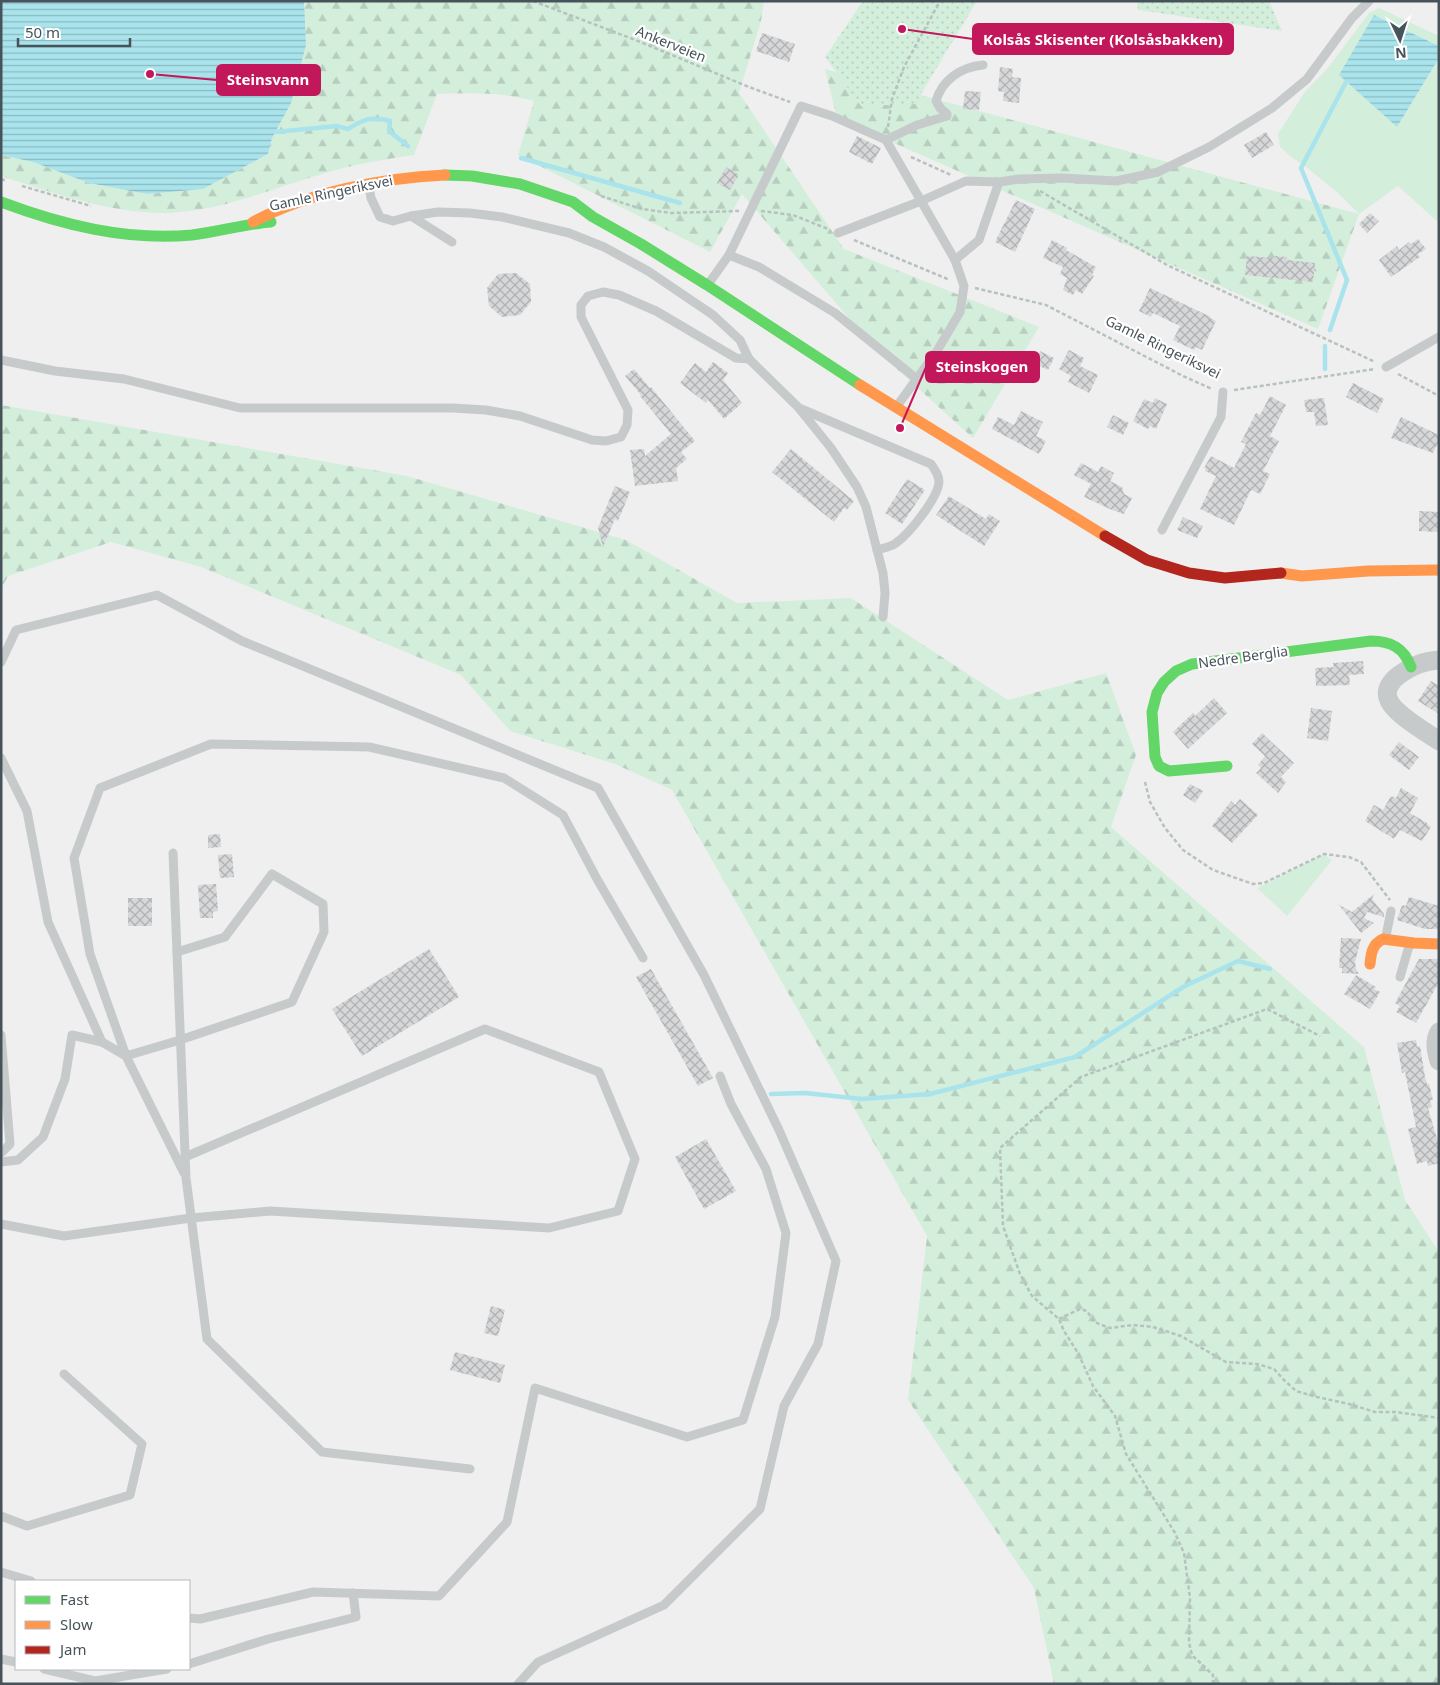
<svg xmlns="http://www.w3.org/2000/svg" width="1440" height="1685" font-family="'Noto Sans',sans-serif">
<defs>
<pattern id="forest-firs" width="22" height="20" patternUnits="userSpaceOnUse" patternTransform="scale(1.25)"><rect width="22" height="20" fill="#d4eedc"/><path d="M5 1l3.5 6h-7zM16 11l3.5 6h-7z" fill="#b7cebf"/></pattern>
<pattern id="park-dots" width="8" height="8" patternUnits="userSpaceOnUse" patternTransform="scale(1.25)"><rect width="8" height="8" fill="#d4eedc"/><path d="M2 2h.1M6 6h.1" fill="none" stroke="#b7cebf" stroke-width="1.8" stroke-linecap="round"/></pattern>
<pattern id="water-rules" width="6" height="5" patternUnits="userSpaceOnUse" patternTransform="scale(1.25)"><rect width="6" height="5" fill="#a9e3ec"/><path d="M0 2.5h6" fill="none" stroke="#8bbbc2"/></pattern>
<pattern id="building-cross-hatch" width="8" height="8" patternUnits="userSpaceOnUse" patternTransform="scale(1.25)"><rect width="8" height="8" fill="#d6d7d8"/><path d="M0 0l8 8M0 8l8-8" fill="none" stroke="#afb1b2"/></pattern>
</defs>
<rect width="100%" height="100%" fill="#f0efef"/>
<g fill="#d4eedc">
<path d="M1379,8L1439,36V46L1374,15L1397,127L1439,58V223L1398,186L1359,214L1339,194L1310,170L1290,156L1280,147L1278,134L1304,93L1328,68L1369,13Z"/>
<path d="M1324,854L1332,860L1287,916L1257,888Z"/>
</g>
<g fill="url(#forest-firs)">
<path d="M304,1H764L761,21L739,93L844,249L1039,327L973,438L878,352L742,194L710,252L518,155L534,101C502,92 469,93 437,94L414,155C388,159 361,163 336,170C279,185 226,211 167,213C112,214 53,193 1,176V155L33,162L89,183L147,194L203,189L268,154L305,5Z"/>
<path d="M825,69L1359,214L1318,329L837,118Z"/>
<path d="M1,405L407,476L626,540L737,603L851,598L1008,700L1106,673L1136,755L1111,827L1364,1047L1405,1200L1439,1252V1684H1054L1034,1588L908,1400L927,1236L672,790L615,764L510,731L461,675L201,567L111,542L8,576L1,589Z"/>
</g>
<g fill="url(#park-dots)">
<path d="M863,1H977L915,104L861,106L825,57Z"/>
<path d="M1137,1H1269L1282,31L1138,10Z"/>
</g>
<g fill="url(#water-rules)">
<path d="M1,1H304L306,45L291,103L272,138L268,154L203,189L147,194L89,183L33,162L1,155Z"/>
<path d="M1374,15L1439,46V58L1397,127L1339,75Z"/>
</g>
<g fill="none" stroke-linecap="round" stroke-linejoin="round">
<g stroke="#a9e3ec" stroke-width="4.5">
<path d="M275,132L337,126L348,129C364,119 371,116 390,121L389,131L408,146"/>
<path d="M521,158L680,203"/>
<path d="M1330,330L1347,280L1301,168L1346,82"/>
<path d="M1325,369V346"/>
<path d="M771,1094L805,1093L862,1099L930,1094L1075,1057L1183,987L1238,961L1270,969"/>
</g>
</g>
<g fill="url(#building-cross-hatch)">
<path d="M762,33L795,44L789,62L756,51Z"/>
<path d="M1000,67L1013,69L1012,77L1021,78L1019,103L1003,101L1004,92L998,91Z"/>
<path d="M965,91L981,92L979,110L963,109Z"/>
<path d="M1266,132L1274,145L1252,158L1244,145Z"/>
<path d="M857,136L881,148L872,164L849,152Z"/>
<path d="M726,167L739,175L730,190L717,183Z"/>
<path d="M1016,200L1035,209L1015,252L995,242Z"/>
<path d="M1370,213L1379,221L1367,233L1359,224Z"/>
<path d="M1418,239L1426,249L1418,254L1420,257L1391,277L1379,260L1397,246L1399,250L1409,242L1411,244Z"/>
<path d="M1052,240L1067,248L1066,250L1096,267L1092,275L1094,276L1082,294L1076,290L1073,295L1063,290L1067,278L1060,274L1063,267L1043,258Z"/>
<path d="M1247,256L1274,258V256L1287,257V260L1315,263L1313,282L1245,275Z"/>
<path d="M516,273L530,284L531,302L520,315L502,317L489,306L487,288L498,274Z"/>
<path d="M1150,288L1211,317L1210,318L1216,321L1202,350L1196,347L1194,350L1173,340L1180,326L1153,313L1151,317L1139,311Z"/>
<path d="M1069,350L1084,358L1080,366L1098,375L1089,393L1068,382L1071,376L1059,369Z"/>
<path d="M1040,351L1054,358L1048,370L1035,364Z"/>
<path d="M713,362L728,373L723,380L742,403L724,419L708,400L706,403L680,383L695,363L706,372Z"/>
<path d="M634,369L650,388L651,387L695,441L681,452L687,459L676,468L678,481L635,486L630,450L644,449L645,456L671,434L640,396L641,395L625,376Z"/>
<path d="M1353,383L1384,399L1377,413L1346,397Z"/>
<path d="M1270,396L1286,405L1270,436L1279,441L1263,471L1270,474L1260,494L1251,490L1234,525L1200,509L1216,476L1205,471L1206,469L1204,468L1211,456L1234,468L1246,444L1241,442L1256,413L1260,415Z"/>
<path d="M1155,398L1167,404L1156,429L1150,426L1148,429L1133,421L1144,399L1153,403Z"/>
<path d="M1324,398L1328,425L1316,426L1314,412H1306L1304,400Z"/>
<path d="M1021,411L1043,422L1036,436L1046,441L1039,454L992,429L998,417L1014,425Z"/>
<path d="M1113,415L1129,423L1123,435L1107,427Z"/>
<path d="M1401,417L1439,435V441L1433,453L1391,438Z"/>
<path d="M791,449L854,501L847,510L844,508L834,522L772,472Z"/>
<path d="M1081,463L1098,472L1101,466L1114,473L1110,481L1122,487L1124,494L1132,498L1124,514L1112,510L1084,497L1091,484L1074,475Z"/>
<path d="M907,479L925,490L902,524L885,513Z"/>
<path d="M615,486L630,492L618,521L615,519L603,547L598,528Z"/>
<path d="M949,496L986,519L989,514L1000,521L984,546L936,515Z"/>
<path d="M1419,511L1439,512L1438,532L1419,531Z"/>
<path d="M1183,517L1203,526L1197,538L1177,530Z"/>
<path d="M1363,661L1364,674L1349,675L1350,685L1316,686L1315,668L1334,667L1333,663Z"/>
<path d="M1431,681L1439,686V714L1418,701Z"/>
<path d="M1214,698L1227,713L1188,749L1173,732L1193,713L1195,716Z"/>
<path d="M1311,708L1332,711L1328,741L1307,738Z"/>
<path d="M1262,733L1294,763L1281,777L1286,782L1278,793L1256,773L1261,768L1258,765L1265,756L1252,744Z"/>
<path d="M1399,742L1419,757L1409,770L1389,755Z"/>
<path d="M1190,784L1203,791L1195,803L1183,795Z"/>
<path d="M1401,788L1418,798L1410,813L1427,823V824L1431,827L1422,841L1400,830L1394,839L1365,821L1374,805L1383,810L1391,796L1396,798Z"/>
<path d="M1240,799L1258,815L1232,843L1212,826L1231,801L1235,805Z"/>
<path d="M220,834L221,847L208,848V835Z"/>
<path d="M232,854L234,877L220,878L218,855Z"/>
<path d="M216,884L218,911L213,912V918H200L198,885Z"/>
<path d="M1374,894L1372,899L1384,914V917L1367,912L1364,918L1374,923L1361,933L1338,904L1352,912Z"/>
<path d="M1409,897L1439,906V929H1425L1397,920L1402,905L1406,906Z"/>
<rect x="128" y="898" width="24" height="28"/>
<path d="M1341,938L1361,939L1355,962L1356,969L1359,974L1342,973V968H1339Z"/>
<path d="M429,949L459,997L362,1056L332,1009Z"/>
<path d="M1419,959H1439V982L1416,1023L1396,1012L1400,1006L1395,1003Z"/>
<path d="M651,969L713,1078L698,1086L636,977Z"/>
<path d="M1356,975L1376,987L1374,989L1380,992L1370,1009L1344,994Z"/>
<path d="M1416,1040L1417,1047L1420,1046L1425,1077L1427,1084H1429L1433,1100H1430L1432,1107L1428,1108L1439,1146V1163L1428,1166L1427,1161L1417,1164L1408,1129L1416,1127L1405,1072L1402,1073L1397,1043Z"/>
<path d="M706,1139L736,1191L704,1209L675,1157Z"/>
<path d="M491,1306L505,1310L498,1336L484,1333Z"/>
<path d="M455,1352L505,1365L500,1383L450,1370Z"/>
</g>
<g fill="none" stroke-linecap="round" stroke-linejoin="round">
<g stroke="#b6c2bd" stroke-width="2.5" stroke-dasharray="4 2.5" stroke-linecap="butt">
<path d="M533,1L638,41L749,87L790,102"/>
<path d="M888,127L892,99L904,67L940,1"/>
<path d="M911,157L951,175"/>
<path d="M1,179L7,181"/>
<path d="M22,186L91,206"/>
<path d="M1040,191L1167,265L1375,362"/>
<path d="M601,196L642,209L671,213L739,211"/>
<path d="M761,211L793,215L828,229"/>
<path d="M854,240L950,280"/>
<path d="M975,288L1046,305L1183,376L1212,389"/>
<path d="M1398,374L1439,396"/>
<path d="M1234,390L1375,369"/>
<path d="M1145,782L1150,802L1165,828L1183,850L1213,870L1253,884L1264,883L1324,854L1349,857L1361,862L1390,900"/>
<path d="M1059,1319L1080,1309L1087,1311L1094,1322L1110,1328L1133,1325L1153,1327L1181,1336L1226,1362L1257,1364L1274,1369L1283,1379L1296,1391L1317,1397L1349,1404L1375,1412H1396L1439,1418"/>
<path d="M1213,1684V1675L1192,1655L1189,1643L1190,1598L1184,1553L1175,1533L1126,1454L1115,1416L1093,1386L1078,1353L1064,1331L1059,1319L1032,1296L1020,1274L1003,1226L1000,1148L1081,1077L1267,1009L1320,1036"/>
</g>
<g stroke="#c7cacb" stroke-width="9">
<path d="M886,140L917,125L947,116V114L940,108L936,101C942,80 961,67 983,65"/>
<path d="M411,216L452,242"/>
<path d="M838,233L921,201L966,181L999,182L1019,179L1062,178L1116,181L1158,172L1209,147L1272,108L1307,79L1352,18L1369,1"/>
<path d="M729,255L759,267L835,313L917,379"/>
<path d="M955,260L979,240L999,182"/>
<path d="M709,283L729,255L801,106L832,116L886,140L955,260L964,286L960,312L937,351L897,406"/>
<path d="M749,359L798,407L831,448L857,487L866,507L883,573L885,593L883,617"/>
<path d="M1,360L55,371L124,379L240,408H453L486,410L520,416L592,440L606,441L621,437L627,425L628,410L581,317V305L588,296L603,292L619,295L656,311L736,358L749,359L740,340L713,315L648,271L604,247L569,233L502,217L470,213L438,212L411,216L393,221L380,217L371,198L369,186"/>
<path d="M1386,367L1439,337"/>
<path d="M799,408L931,464C935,470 939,475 939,482C938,498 909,534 896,543C891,547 883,548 877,550"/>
<path d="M1162,530L1221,417L1223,392"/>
<path d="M1,662L16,630L157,595L242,641L598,788L704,975L779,1130L836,1261L818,1344L784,1406L760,1509L664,1605L538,1662L518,1684"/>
<path d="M1,758L27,811L48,922L102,1042"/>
<path d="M173,853L186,1178L207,1339L322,1452L470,1469"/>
<path d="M1386,936L1391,911"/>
<path d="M177,952L225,937L272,874L323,904L324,932L292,1002L180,1040L126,1056L90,954L74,858L100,788L211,744L369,747L504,778L563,815L597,879L643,958"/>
<path d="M1400,977L1409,946"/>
<path d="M1,1035L10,1144L1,1153"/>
<path d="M1,1162L18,1160L43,1137L65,1079L72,1035L102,1042L126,1056L184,1173"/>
<path d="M1,1224L64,1236L191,1218L270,1211L549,1228L618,1211L635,1159L599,1072L485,1029L185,1157"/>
<path d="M1,1516L27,1526L130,1495L142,1444L64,1374"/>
<path d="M1,1572L31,1581"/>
<path d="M189,1618L200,1619L313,1592L439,1596L507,1522L535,1388L687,1437L743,1420L775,1317L786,1233L766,1169L731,1104L720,1076"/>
<path d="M1,1659L16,1662"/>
<path d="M189,1664L268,1639L356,1617L353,1593"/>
<path d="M44,1669L95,1681L167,1669"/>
</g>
<g stroke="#c7cacb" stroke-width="19">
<path d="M1439,660C1423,661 1412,666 1399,675C1392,680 1385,689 1388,698C1392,713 1426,732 1439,741"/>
<path d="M1439,1032C1434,1041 1436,1051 1439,1061"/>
</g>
<g stroke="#63d668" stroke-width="11">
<path d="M445,175L472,176L520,184L573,202L593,217L641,244L707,285L860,385"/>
<path d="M1,202C62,225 126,241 192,235C218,232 244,224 271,222"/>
<path d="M1227,766L1169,771L1159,766L1155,757L1152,712L1157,693L1164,682L1176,671L1192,664L1371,641C1391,641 1404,648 1411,667"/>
</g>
<g stroke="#ff974d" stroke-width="11">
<path d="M253,222C309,192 382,178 445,175"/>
<path d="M860,385L1105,536"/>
<path d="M1281,573L1302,576L1368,571L1439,570"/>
<path d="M1370,964C1371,954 1372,944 1383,939L1414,943L1439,944"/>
</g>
<path stroke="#b3261e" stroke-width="11" d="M1105,536L1147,560L1189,573L1225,578L1281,573"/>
</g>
<g text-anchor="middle" stroke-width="4.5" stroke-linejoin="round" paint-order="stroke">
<g font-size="14" fill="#47535b" stroke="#fff">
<text transform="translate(671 44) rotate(22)" y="5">Ankerveien</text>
<text transform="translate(331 193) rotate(-12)" y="5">Gamle Ringeriksvei</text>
<text transform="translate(1163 347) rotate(26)" y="5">Gamle Ringeriksvei</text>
<text transform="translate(1243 657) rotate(-8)" y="5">Nedre Berglia</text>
</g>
</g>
<path fill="none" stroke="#c2185b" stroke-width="2" d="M902 29L973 39M150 74L217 80M900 428L926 367"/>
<g fill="#c2185b" stroke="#fff" stroke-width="2">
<circle cx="902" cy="29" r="5"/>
<circle cx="150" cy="74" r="5"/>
<circle cx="900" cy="428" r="5"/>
</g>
<g fill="#c2185b" stroke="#c2185b" stroke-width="2">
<rect x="973" y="24" width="260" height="30" rx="5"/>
<rect x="217" y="65" width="103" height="30" rx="5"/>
<rect x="926" y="352" width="113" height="30" rx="5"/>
</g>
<g font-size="15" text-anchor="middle" font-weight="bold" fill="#fff">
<text x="1103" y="45">Kolsås Skisenter (Kolsåsbakken)</text>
<text x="268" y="85">Steinsvann</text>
<text x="982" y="372">Steinskogen</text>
</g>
<rect width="1440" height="1685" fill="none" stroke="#47535b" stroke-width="5"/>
<rect x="15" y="1580" width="175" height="90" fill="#ffffff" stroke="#b5babd"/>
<rect x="25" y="1596" width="25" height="8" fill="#63d668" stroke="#b5babd"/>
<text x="60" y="1605" font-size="15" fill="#47535b">Fast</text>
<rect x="25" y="1621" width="25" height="8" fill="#ff974d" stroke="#b5babd"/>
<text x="60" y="1630" font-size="15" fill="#47535b">Slow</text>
<rect x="25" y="1646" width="25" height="8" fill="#b3261e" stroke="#b5babd"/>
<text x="60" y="1655" font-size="15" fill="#47535b">Jam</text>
<g transform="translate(1400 40) rotate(176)" stroke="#ffffff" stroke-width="4" paint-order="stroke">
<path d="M0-4L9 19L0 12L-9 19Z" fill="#47535b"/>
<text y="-8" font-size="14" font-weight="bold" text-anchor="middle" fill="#47535b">N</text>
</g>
<path d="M18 38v8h112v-8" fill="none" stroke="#47535b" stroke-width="2.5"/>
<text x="25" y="38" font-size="15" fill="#47535b" stroke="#ffffff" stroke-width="4" paint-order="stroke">50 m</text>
</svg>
